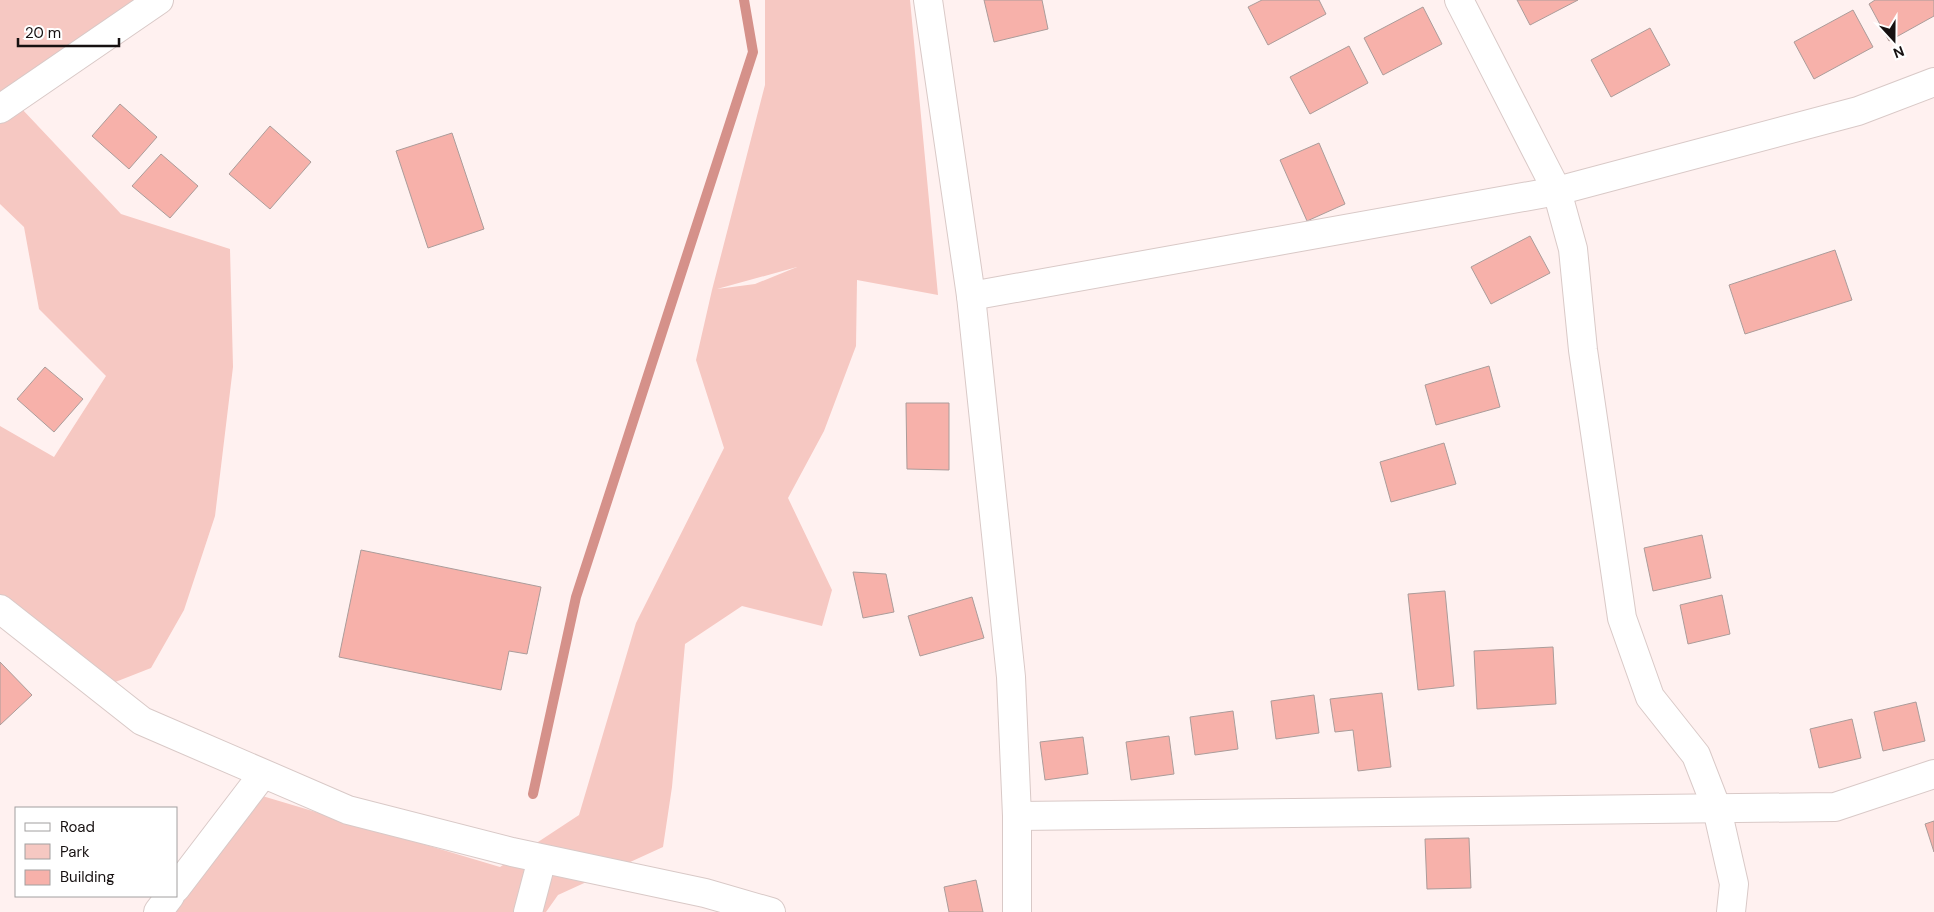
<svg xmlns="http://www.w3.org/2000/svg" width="1934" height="912" font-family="'DM Sans',sans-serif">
<rect width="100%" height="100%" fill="#fff1f0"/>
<g fill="#f6c8c2" fill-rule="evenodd">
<path d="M0,0H144L0,93Z"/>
<path d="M765,0H910L938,295L857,280L856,346L824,431L788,498L832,590L822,626L742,606L685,644L672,787L663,847L558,895L546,912H157L249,792L500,867L579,815L636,623L724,448L696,360L712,290L765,85ZM797,267L755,284L717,289Z"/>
<path d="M21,108L121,214L230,249L233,367L215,516L184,610L151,668L100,688L0,609V426L54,457L106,376L39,309L24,227L0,204V124Z"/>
</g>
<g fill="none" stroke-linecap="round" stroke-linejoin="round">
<path stroke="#d5918a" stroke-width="10" d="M533,794L576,597L753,52L744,0"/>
</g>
<g fill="#f7b1aa" stroke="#ab9c9a">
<path d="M984,0H1042L1048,29L994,42Z"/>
<path d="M1262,0H1319L1326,14L1268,45L1248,7Z"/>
<path d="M1517,0H1578L1530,25Z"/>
<path d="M1875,0H1934V16L1889,41L1869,4Z"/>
<path d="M1423,7L1442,44L1383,75L1364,38Z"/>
<path d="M1853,10L1873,47L1814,79L1794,42Z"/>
<path d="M1650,28L1670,65L1611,97L1591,60Z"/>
<path d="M1349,46L1368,83L1310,114L1290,77Z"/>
<path d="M120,104L157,137L129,169L92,136Z"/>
<path d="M270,126L311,162L270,209L229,174Z"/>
<path d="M452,133L484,229L428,248L396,151Z"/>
<path d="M1319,143L1345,204L1307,221L1280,160Z"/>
<path d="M161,154L198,186L170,218L132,186Z"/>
<path d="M1530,236L1550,273L1491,304L1471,267Z"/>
<path d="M1835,250L1852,300L1745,334L1729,285Z"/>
<path d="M1489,366L1500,407L1436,425L1425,385Z"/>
<path d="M45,367L83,399L54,432L17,399Z"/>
<path d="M906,403H949V470L907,469Z"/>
<path d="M1444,443L1456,484L1391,502L1380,462Z"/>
<path d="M1702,535L1711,578L1653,591L1644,548Z"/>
<path d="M361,550L541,587L527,654L509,651L501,690L339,657Z"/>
<path d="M853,572L886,574L894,612L863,618Z"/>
<path d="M1445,591L1454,686L1418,690L1408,594Z"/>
<path d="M1722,595L1730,634L1688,644L1680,605Z"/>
<path d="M972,597L984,638L920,656L908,616Z"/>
<path d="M1553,647L1556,704L1477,709L1474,651Z"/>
<path d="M0,662L32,695L0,725Z"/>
<path d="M1382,693L1391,767L1358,771L1353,730L1335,732L1330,699Z"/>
<path d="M1314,695L1319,733L1276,739L1271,701Z"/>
<path d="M1916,702L1925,741L1883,751L1874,712Z"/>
<path d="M1233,711L1238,749L1195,755L1190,717Z"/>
<path d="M1852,719L1861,758L1819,768L1810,729Z"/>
<path d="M1169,736L1174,774L1131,780L1126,742Z"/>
<path d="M1083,737L1088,774L1045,780L1040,742Z"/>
<path d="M1934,821V852L1925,824Z"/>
<path d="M1469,838L1471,888L1427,889L1425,839Z"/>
<path d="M976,880L983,912H949L944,887Z"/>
</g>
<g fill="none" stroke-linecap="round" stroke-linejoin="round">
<defs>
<g id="minor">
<path d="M1459,0L1557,191L1573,249L1583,350L1622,618L1650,697L1696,755L1717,809L1734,884L1731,912"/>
<path d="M0,109L159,0"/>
<path d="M971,296L1557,191L1858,111L1934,82"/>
<path d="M1017,816L1835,807L1934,774"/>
<path d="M176,888L263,774"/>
<path d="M158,912L170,896"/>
<path d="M528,912L542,859"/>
</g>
<g id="tertiary">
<path d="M928,0L971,296L1011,677L1017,816V912"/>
<path d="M0,609L142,721L348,810L512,852L705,893L771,912"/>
</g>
</defs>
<use href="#minor" stroke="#d9c9c7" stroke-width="30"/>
<use href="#tertiary" stroke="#d9c9c7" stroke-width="30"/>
<use href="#minor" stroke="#fff" stroke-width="28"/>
<use href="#tertiary" stroke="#fff" stroke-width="28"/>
</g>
<rect x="15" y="807" width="162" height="90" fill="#ffffff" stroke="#a2a0a0"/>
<rect x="25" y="823" width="25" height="8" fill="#ffffff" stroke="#a2a0a0"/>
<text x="60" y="832" font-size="15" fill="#171111">Road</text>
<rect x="25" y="844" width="25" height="15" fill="#f6c8c2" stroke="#a2a0a0"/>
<text x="60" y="857" font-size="15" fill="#171111">Park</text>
<rect x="25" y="870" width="25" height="15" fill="#f7b1aa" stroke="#a2a0a0"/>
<text x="60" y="882" font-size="15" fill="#171111">Building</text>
<g transform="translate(1894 40) rotate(159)" stroke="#ffffff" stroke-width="4" paint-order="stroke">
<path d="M0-4L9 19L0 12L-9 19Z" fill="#171111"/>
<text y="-8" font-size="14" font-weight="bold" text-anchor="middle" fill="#171111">N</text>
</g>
<path d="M18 38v8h101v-8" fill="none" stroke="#171111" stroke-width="2.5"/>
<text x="25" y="38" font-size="15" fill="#171111" stroke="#ffffff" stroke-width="4" paint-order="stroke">20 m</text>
</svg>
